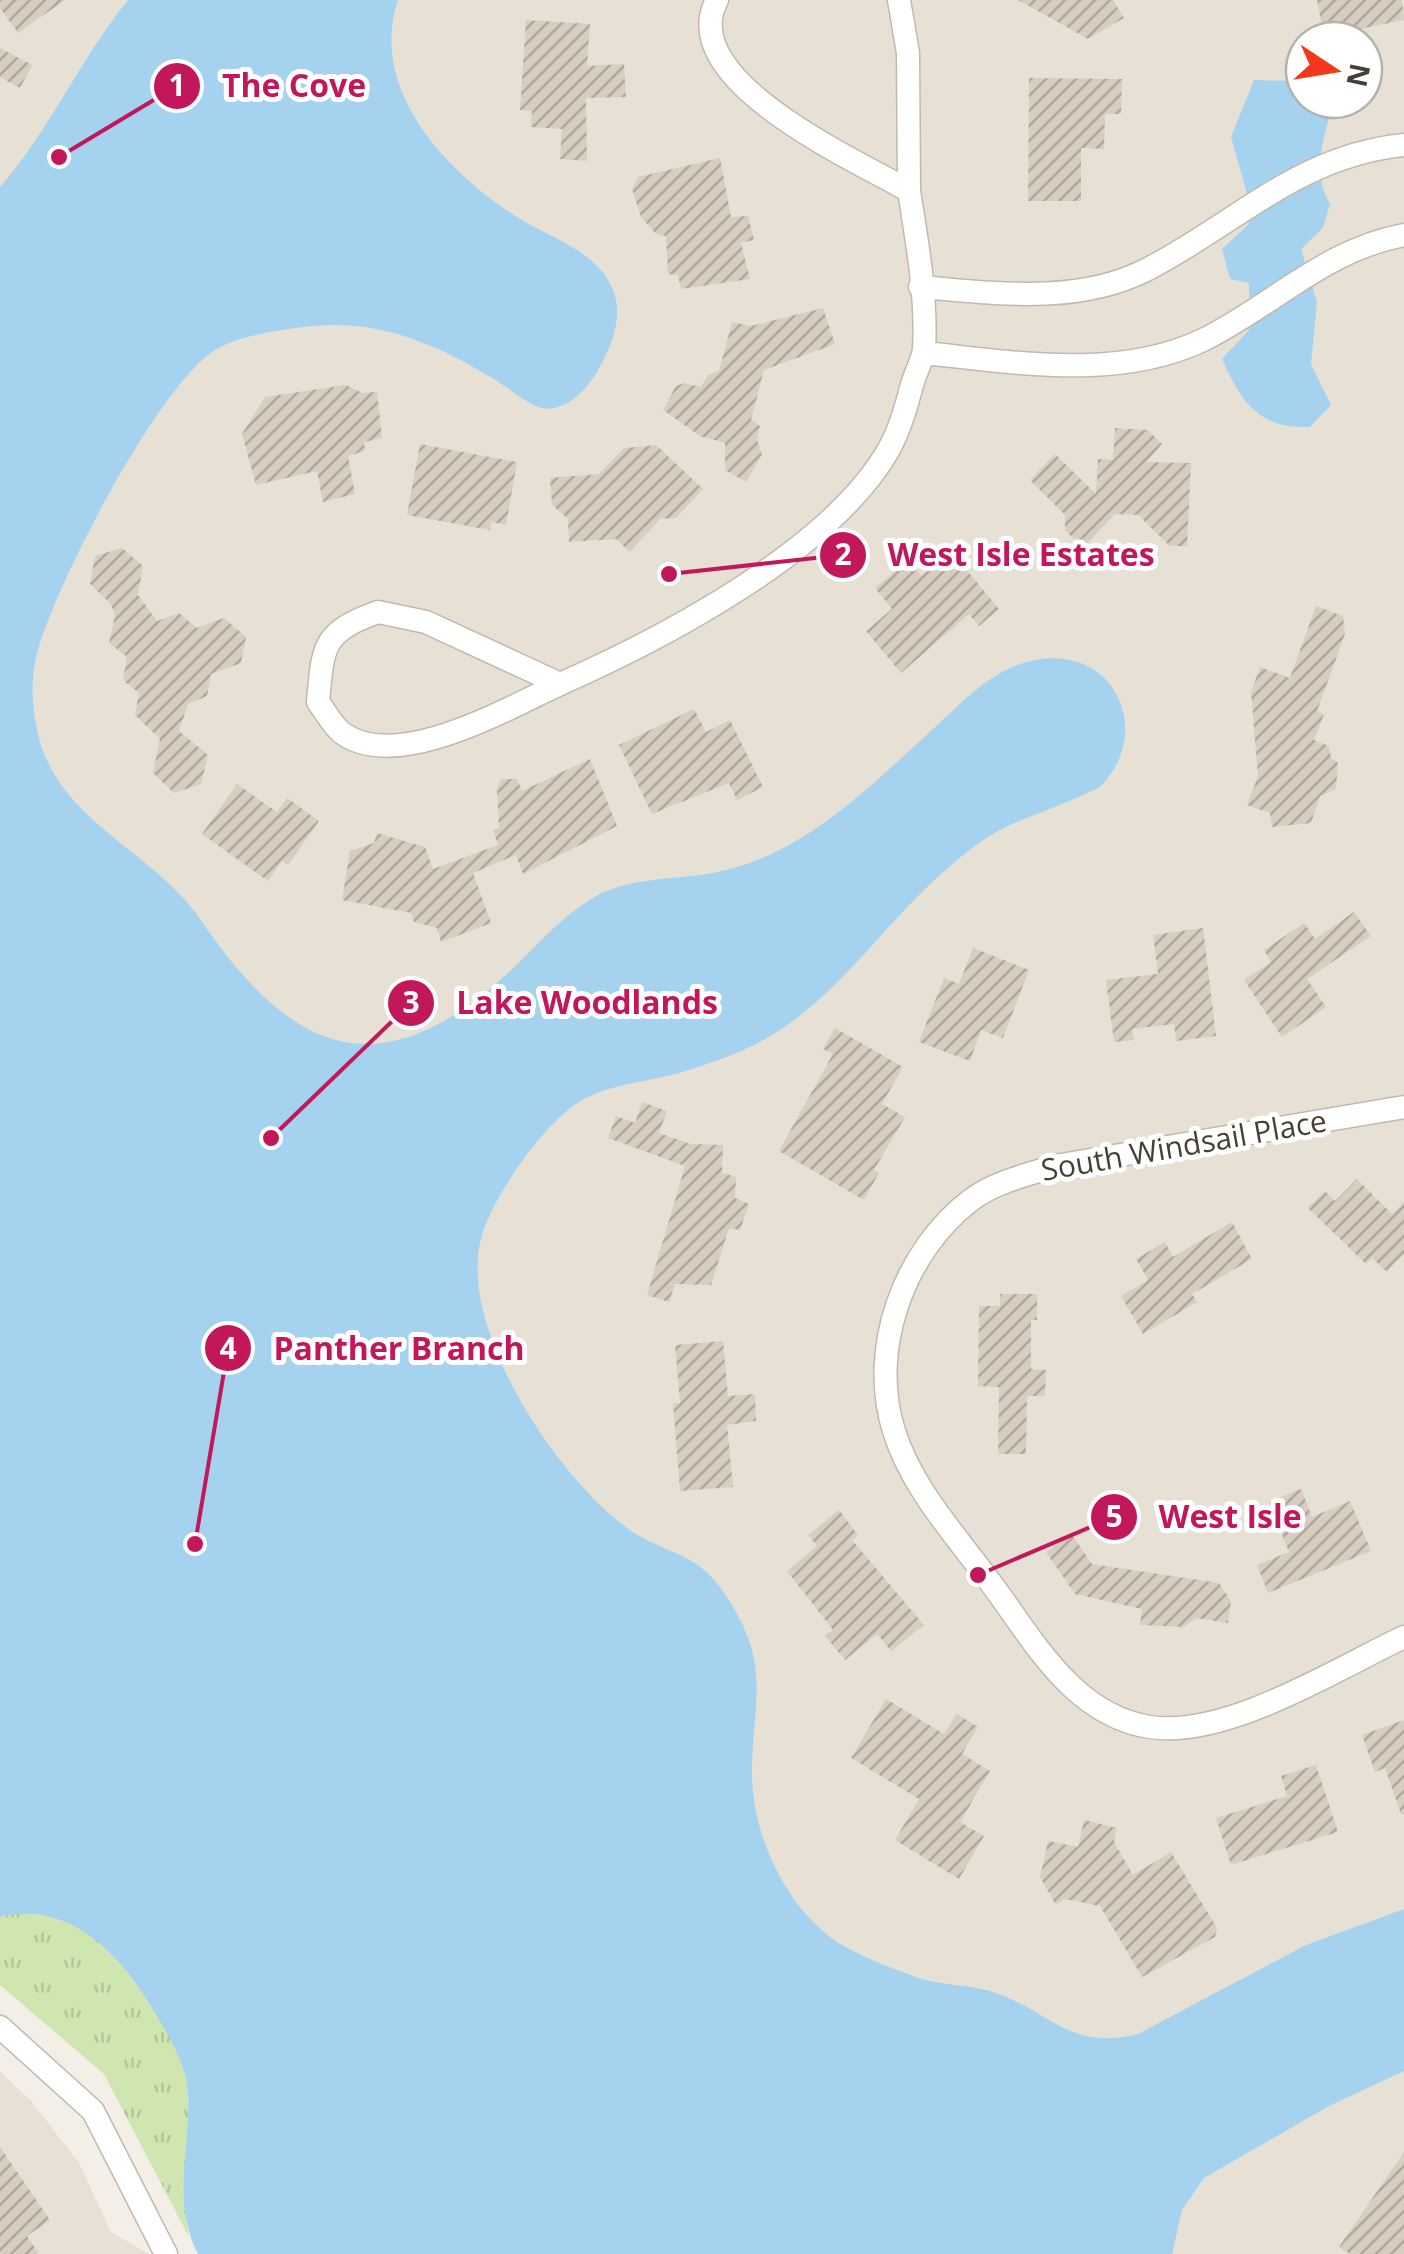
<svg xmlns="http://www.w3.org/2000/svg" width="1404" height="2254" font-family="'Open Sans',sans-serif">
<defs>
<pattern id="grass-tufts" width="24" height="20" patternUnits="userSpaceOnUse" patternTransform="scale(2.5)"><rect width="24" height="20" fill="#cfe6b1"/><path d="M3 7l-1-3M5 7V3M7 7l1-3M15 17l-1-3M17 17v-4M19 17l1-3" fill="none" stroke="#b3c699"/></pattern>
<pattern id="building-hatch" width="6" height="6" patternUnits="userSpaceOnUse" patternTransform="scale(2.5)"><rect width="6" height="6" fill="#d7cdc0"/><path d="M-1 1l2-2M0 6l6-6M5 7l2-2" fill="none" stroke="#b0a89d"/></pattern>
</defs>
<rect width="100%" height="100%" fill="#f3efe7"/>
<g fill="#e7e1d5" fill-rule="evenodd">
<path d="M0,0H237L0,313Z"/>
<path d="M348,0H1404V2254H1057L784,1956L0,802V633ZM1304,40H1364V100H1304Z"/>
<path d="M0,2071L32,2102L79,2163L111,2232L149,2254H0Z"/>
</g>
<path fill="url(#grass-tufts)" d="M9,1914C24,1914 40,1913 55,1917C115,1934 183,2032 188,2093C192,2141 178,2188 189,2237L104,2074L0,1985V1917Z"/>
<g fill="#a5d2ee">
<path d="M128,0H398C368,89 446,172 517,217C545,235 591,250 608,280C627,311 613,343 597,372C587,389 565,413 542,408C528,405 507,387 494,379C431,341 372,316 296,328C270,332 238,336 215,350C159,384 48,596 35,662C30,689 33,719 41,745C67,825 155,853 200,919C284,1042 368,1094 497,983C528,956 554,922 591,899C626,877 673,880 713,873C803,856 868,788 933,729C964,701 993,667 1036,660C1114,645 1155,731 1100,787C1071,802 1040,812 1010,825C979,839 948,867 924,890C873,940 830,1002 767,1038C739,1054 706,1065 675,1074C642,1083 601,1085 573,1106C539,1131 489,1201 480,1243C461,1333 557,1477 627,1528C669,1558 697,1548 729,1600C771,1667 753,1699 752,1770C751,1834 787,1913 844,1946C864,1958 894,1969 916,1977C941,1986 968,1984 993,1992C1052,2012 1069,2051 1138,2034L1306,1945L1404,1909V2071L1329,2106L1204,2178L1182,2210L1172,2254H198C171,2202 191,2149 188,2094C187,2066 171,2040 157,2016C125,1960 73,1899 0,1917V187C50,130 80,59 128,0Z"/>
<path d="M1254,80L1296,81L1304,87V100H1321L1332,108C1322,142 1312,173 1330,204L1323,228L1301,249L1317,302L1311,364L1331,405L1310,427C1259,429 1241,402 1222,359L1249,330V283L1230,279L1222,249L1249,224L1246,190L1231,137Z"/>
</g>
<g fill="url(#building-hatch)">
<path d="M0,0H65L18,33L0,8Z"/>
<path d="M1018,0H1113L1124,18L1088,39Z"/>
<path d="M1317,0H1402L1404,20L1324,36Z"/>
<path d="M526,20L590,24L587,66L624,64L626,97L586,98L587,161L560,159L562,129L531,127L532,111L520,110Z"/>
<path d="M0,48L32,65L20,88L0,77Z"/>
<path d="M1029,78L1122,79L1121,114H1105L1104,149L1081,148V201H1028Z"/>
<path d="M720,158L731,217L748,216L754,240L741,243L750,279L681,289L678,275L668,274L666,236L656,234L641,217L632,189L638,177Z"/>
<path d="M823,308L835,344L764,370L751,420L760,426L757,439L762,455L746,482L725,470V443L700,436L663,410L676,386L684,383L701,387L708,375L719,371L732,322L751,326Z"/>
<path d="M346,385L362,393L377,392L382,438L364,442L365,451L348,456L355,494L323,502L317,471L256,485L242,434L265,397Z"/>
<path d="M1115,428L1148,430L1162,444L1146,462L1191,463L1187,546H1170L1138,515L1115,514L1083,548L1065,530V515L1030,480L1055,454L1096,494L1098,459L1113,460Z"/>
<path d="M420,444L517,462L506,525L491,522L490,530L407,515Z"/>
<path d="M656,445L703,489L676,518L660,519L630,552L616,539L569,542L568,519L552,505L550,478L599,474L624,448Z"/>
<path d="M122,548L143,566L138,595L157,621L179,613L197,628L224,618L246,637L241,663L211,674L207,696L188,704L179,731L208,755L201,784L174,793L153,773L160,739L135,715L139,693L123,680L127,657L109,643L115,615L111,604L90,584L95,556Z"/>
<path d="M951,551L999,609L979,626L969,614L901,673L866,631L892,609L875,588L909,560L921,576Z"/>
<path d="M1316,606L1343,616L1345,634L1317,711L1324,714L1314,740L1329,746L1331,758L1338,763L1336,789L1320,796L1311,823L1272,827L1270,813L1247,805L1258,776L1251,692L1260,667L1290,678Z"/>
<path d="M694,709L706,732L730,720L763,787L737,800L729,783L652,814L619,745Z"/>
<path d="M590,759L617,826L523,874L516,855L473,873L491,923L441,942L437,928L414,922L411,913L342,900L350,851L374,843L377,833L425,847L433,869L498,845L493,830L499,828L497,789L501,779H517L522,791Z"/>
<path d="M237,784L277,812L287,798L319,821L288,865L282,861L268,881L202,834Z"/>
<path d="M1354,912L1371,936L1307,979L1326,1007L1282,1037L1244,980L1271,962L1264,950L1304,923L1315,939Z"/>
<path d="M1203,928L1216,1036L1176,1041L1174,1024L1132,1029L1134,1040L1114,1042L1106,980L1158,974L1153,935Z"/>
<path d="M973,948L1029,970L1003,1038L981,1030L970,1061L919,1042L944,978L959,984Z"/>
<path d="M835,1028L903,1067L882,1104L905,1117L874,1170L879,1173L864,1200L779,1151L833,1054L823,1049Z"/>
<path d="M642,1102L667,1111L659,1133L691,1144L723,1145L722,1173L736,1177L735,1198L749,1204L740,1230L729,1228L711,1285L675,1284L669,1302L647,1295L685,1166L608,1138L616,1116L635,1123Z"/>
<path d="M1357,1179L1392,1214L1404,1202V1254L1387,1272L1372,1258L1366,1264L1308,1208L1325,1191L1335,1201Z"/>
<path d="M1232,1222L1252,1259L1192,1294L1197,1302L1143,1334L1121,1296L1148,1280L1136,1259L1165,1242L1173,1257Z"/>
<path d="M1000,1294H1037V1320H1031V1369L1046,1370L1045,1396H1027L1026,1454H998L999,1387L978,1386L979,1306H1000Z"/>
<path d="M723,1341L728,1396L755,1394L756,1421L727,1425L733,1487L680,1491L673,1403H680L675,1345Z"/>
<path d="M1301,1489L1312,1517L1350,1501L1371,1551L1268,1593L1257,1565L1289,1552L1269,1502Z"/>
<path d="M839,1510L858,1535L852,1540L924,1625L891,1651L877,1634L845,1660L825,1636L833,1630L787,1571L817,1546L808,1535Z"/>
<path d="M1072,1535L1092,1564L1219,1583L1231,1601L1228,1623L1196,1618L1184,1627L1140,1625L1142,1609L1075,1594L1046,1552Z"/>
<path d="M886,1699L944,1734L957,1714L978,1727L962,1754L990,1771L960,1822L984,1836L959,1879L895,1840L919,1799L851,1758Z"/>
<path d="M1404,1720V1814H1401L1385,1768L1375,1772L1362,1735Z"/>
<path d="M1316,1765L1338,1832L1231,1865L1216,1818L1287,1796L1281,1776Z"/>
<path d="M1084,1820L1117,1828L1114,1842L1133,1875L1171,1852L1217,1928L1215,1937L1142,1977L1100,1906L1065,1899L1056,1905L1040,1877L1048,1841L1078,1847Z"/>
<path d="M0,2147L50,2220L27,2236L39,2254H0Z"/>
<path d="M1404,2152V2254H1350L1339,2247Z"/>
</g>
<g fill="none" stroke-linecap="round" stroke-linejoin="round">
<defs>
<g id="minor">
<path d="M717,0C674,80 856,160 909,191L908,53L899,0"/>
<path d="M920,287C993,293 1077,305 1146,270C1236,224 1297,156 1404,145"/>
<path d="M924,353C1014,362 1117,381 1203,340C1272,306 1326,249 1404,235"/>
<path d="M378,612L426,622L560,684C508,708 397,773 342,733C333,726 325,711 318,702C323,646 322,632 378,612Z"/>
<path d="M560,684C664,638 832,550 889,449C900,429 906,407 912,385C915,373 923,360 924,349C927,297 917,241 909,191"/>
<path d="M1404,1107L1055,1166C1027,1175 995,1182 971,1200C904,1251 868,1349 894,1431C912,1490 960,1540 996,1590C1036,1645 1076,1716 1150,1727C1226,1739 1336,1669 1404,1637"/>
<path d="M0,2027L93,2111L166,2254"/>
</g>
</defs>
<use href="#minor" stroke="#c1b9ad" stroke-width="25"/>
<use href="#minor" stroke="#fff" stroke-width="22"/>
</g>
<g text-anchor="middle" stroke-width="10" stroke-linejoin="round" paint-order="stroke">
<g font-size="30" fill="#463f36" stroke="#fff">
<text transform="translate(1184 1146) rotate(-10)" y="10">South Windsail Place</text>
</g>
</g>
<path fill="none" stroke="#c2185b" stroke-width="4" d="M59 157L177 86M669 574L843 555M271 1138L411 1003M195 1544L228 1348M978 1575L1114 1517"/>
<g fill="#c2185b" stroke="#fff" stroke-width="4">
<circle cx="59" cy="157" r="10"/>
<circle cx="669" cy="574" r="10"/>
<circle cx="271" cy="1138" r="10"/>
<circle cx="195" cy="1544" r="10"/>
<circle cx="978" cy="1575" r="10"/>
<circle cx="177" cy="86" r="25"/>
<circle cx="843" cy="555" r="25"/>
<circle cx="411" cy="1003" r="25"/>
<circle cx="228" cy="1348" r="25"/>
<circle cx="1114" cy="1517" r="25"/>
</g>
<g font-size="30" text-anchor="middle" font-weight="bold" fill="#fff">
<text x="177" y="96">1</text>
<text x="843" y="565">2</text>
<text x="411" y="1013">3</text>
<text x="228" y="1359">4</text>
<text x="1114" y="1527">5</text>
</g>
<g font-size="32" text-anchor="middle" font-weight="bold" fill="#c2185b" stroke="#fff" stroke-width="10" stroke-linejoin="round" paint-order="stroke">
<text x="294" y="97">The Cove</text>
<text x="1021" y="566">West Isle Estates</text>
<text x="587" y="1014">Lake Woodlands</text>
<text x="399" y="1360">Panther Branch</text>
<text x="1230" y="1528">West Isle</text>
</g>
<g transform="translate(1334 70) rotate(102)"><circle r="48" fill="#ffffff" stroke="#b5b2af" stroke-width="2.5"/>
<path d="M0-8L18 38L0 25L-18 38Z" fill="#f3381e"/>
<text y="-15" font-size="28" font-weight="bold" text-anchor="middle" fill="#463f36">N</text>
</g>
</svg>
